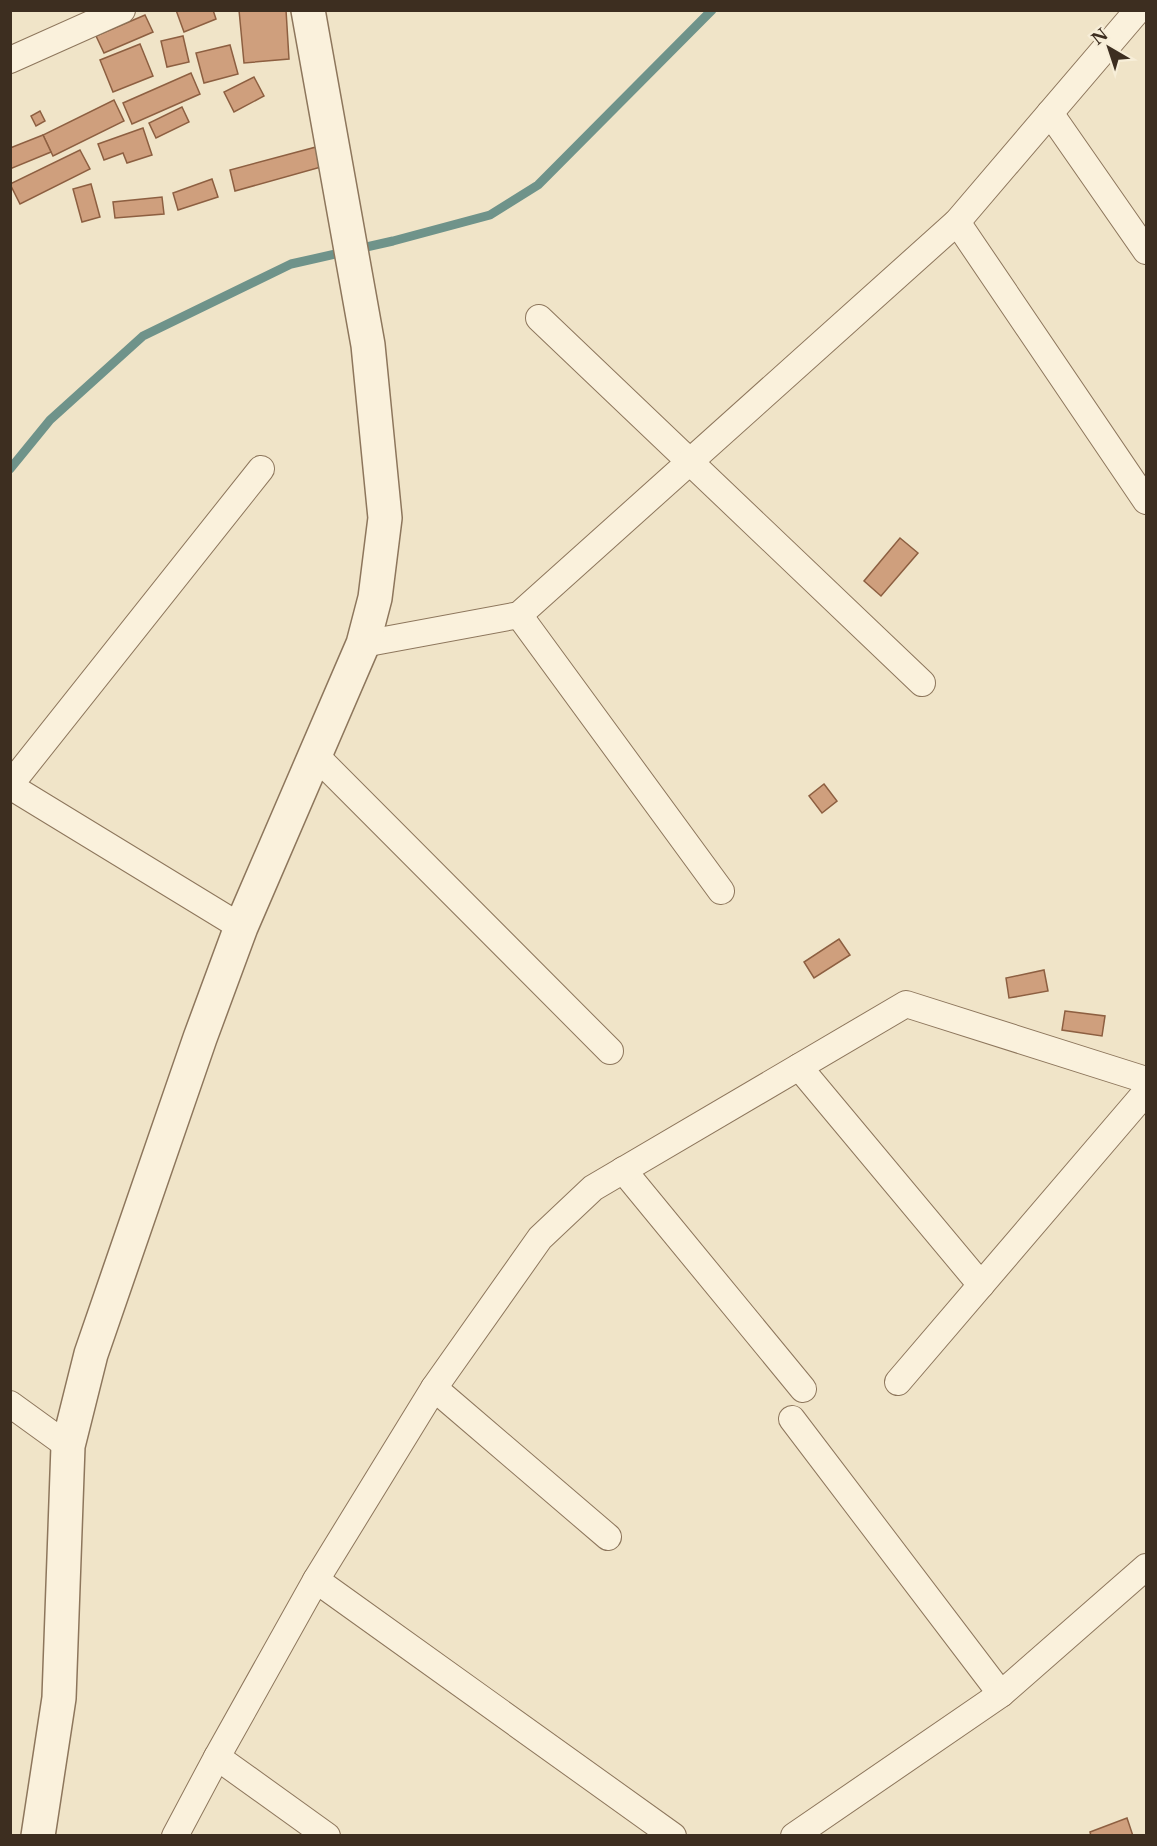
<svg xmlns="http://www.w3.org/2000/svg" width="1157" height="1846" font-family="'Libre Baskerville',serif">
<rect width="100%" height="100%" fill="#f0e4c8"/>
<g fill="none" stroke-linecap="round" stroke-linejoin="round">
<path stroke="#6f938a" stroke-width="9" d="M10,469L50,420L143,336L291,264L393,241L490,215L538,185L712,10"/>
</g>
<g fill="#cf9f7d" stroke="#8d5f41" stroke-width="1.5">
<path d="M176,10H213L216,19L184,32Z"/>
<path d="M239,10H286L289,59L244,63Z"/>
<path d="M145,15L153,32L104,53L96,36Z"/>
<path d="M183,36L189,62L167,67L161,41Z"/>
<path d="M140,44L153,76L113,92L100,60Z"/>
<path d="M230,45L238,74L204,83L196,53Z"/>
<path d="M191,73L200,94L132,124L123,103Z"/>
<path d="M254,77L264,96L234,112L224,92Z"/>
<path d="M114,100L124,121L53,156L43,135Z"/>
<path d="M182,107L189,122L156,138L149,123Z"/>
<path d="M40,111L45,121L36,126L31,116Z"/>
<path d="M143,128L152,155L127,163L123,153L104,160L98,144Z"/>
<path d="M43,135L51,152L10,169V148Z"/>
<path d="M316,147L321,167L235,191L230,170Z"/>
<path d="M80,150L90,169L20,204L10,184Z"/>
<path d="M212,179L218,197L178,210L173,193Z"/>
<path d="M91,184L100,217L82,222L73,189Z"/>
<path d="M162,197L164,214L115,218L113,202Z"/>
<path d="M900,538L918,553L881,596L864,581Z"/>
<path d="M824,784L837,801L822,813L809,796Z"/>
<path d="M839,939L850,955L814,978L804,962Z"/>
<path d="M1044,970L1048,991L1009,998L1006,978Z"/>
<path d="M1065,1011L1105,1016L1102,1036L1062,1030Z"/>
<path d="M1127,1818L1133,1836H1091L1090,1832Z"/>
</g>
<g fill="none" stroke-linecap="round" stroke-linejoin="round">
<defs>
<g id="minor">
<path d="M10,60L122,10"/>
<path d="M1050,113L1146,251"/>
<path d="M957,222L1146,501"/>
<path d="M539,318L922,683"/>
<path d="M519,615L721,891"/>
<path d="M363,644L519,615L957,222L1138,10"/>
<path d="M315,755L610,1051"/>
<path d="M10,785L261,469"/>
<path d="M10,786L241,927"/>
<path d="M799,1067L981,1285"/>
<path d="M623,1170L803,1389"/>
<path d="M898,1382L1146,1092"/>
<path d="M434,1388L608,1537"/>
<path d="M10,1404L68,1446"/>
<path d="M792,1419L1001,1694"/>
<path d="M316,1580L673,1836"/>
<path d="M217,1757L327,1836"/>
<path d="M175,1836L217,1757L316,1580L434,1388L540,1238L593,1188L906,1004L1146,1080"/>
<path d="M794,1836L1001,1694L1146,1567"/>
</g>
<path id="tertiary" d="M38,1836L59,1698L68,1446L91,1354L200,1038L241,927L363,644L375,598L385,518L368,345L308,10"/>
</defs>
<use href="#minor" stroke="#8d765c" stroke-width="28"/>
<use href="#tertiary" stroke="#8d765c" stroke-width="36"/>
<use href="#minor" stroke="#faf1dc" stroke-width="26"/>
<use href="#tertiary" stroke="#faf1dc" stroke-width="33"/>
</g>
<rect width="1157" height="1846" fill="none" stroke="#3d2e20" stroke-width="24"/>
<g transform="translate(1109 48) rotate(321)" stroke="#f7eed8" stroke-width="4.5" paint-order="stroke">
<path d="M0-4.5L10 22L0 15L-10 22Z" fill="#3d2e20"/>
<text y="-9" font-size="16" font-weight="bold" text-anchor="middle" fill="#3d2e20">N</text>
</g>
</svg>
